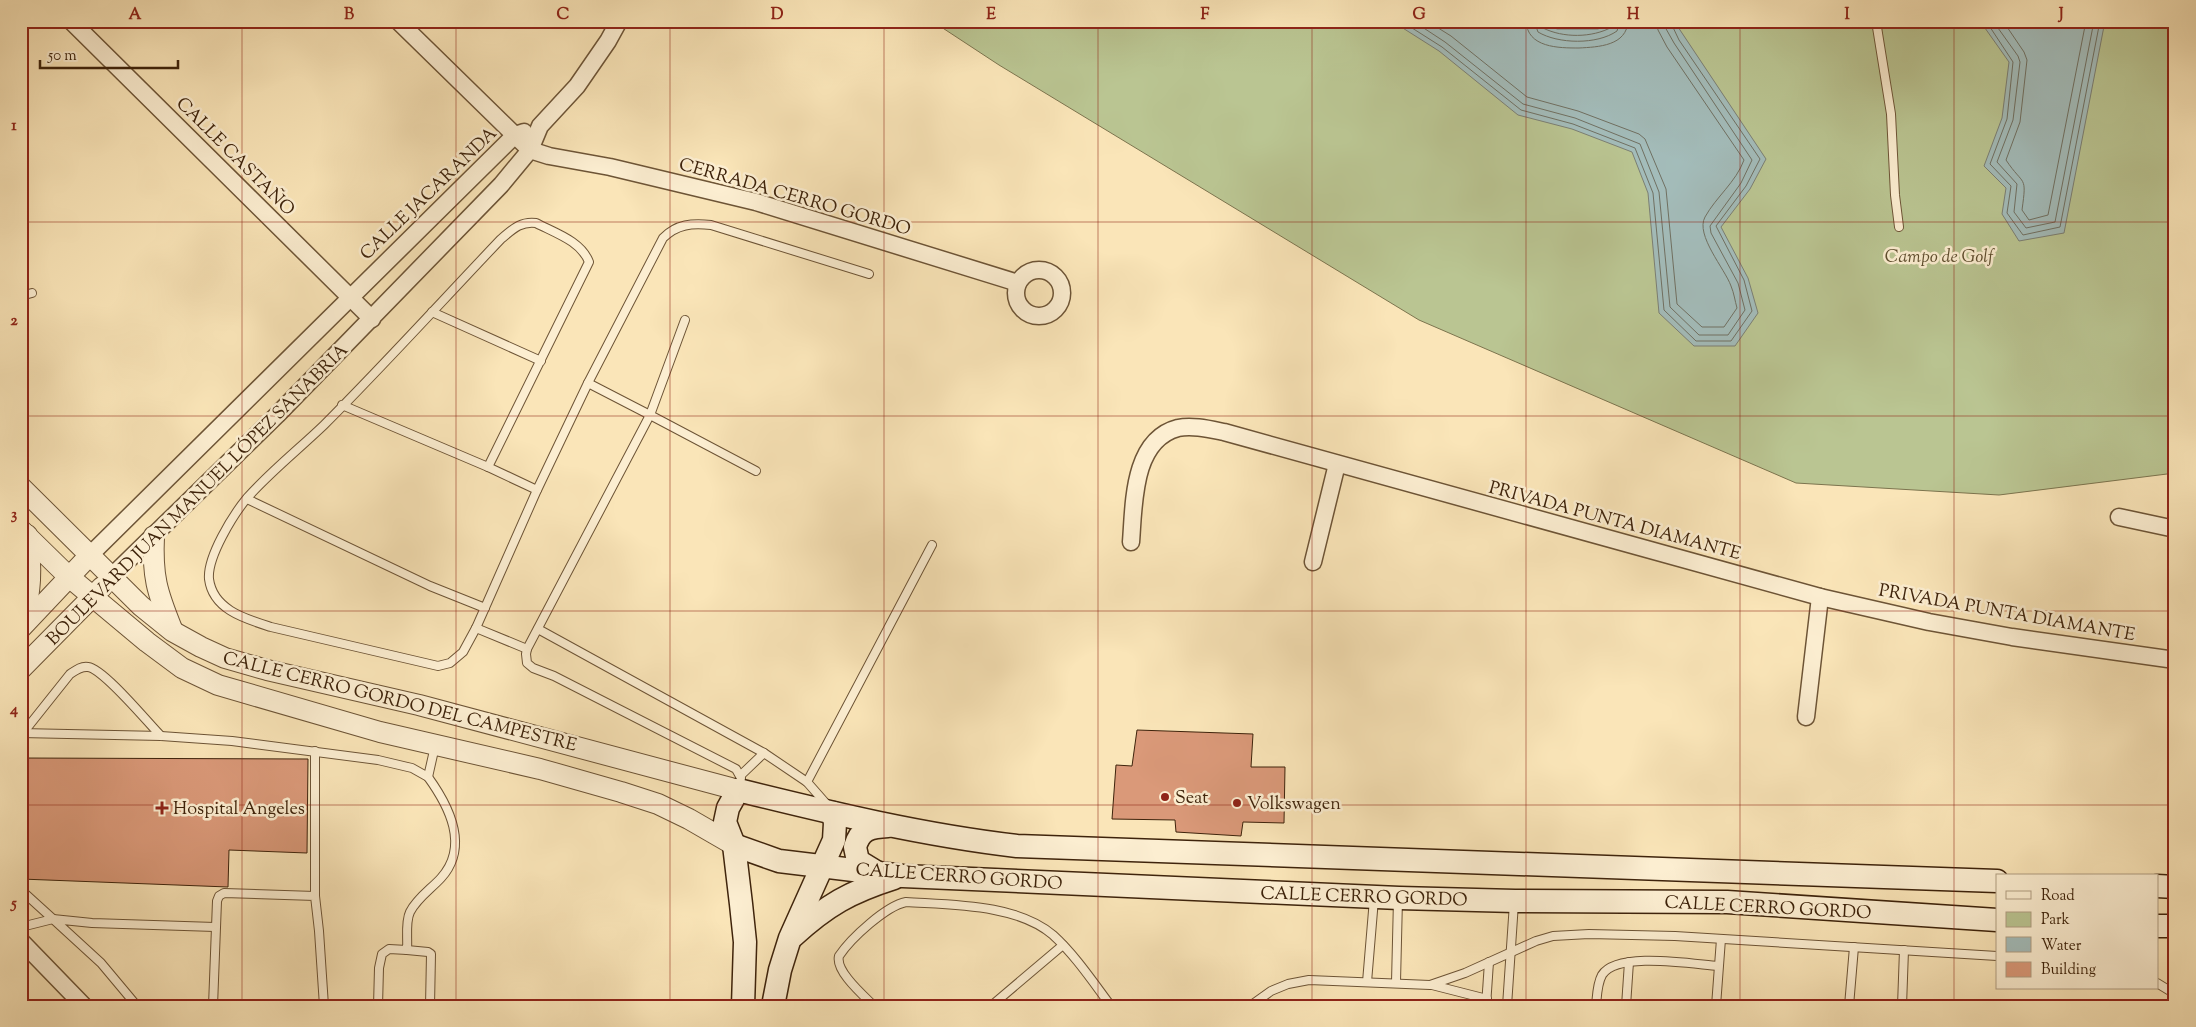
<svg xmlns="http://www.w3.org/2000/svg" width="2196" height="1027" font-family="'Sorts Mill Goudy',serif">
<rect width="100%" height="100%" fill="#fae5b8"/>
<filter id="stains"><feTurbulence type="fractalNoise" baseFrequency=".004" numOctaves="4"/><feColorMatrix values="0 0 0 0 .2 0 0 0 0 .09 0 0 0 0 .02 0 0 0 .5 -.17"/></filter>
<radialGradient id="worn" r=".72"><stop offset=".6" stop-color="#630" stop-opacity="0"/><stop offset="1" stop-color="#630" stop-opacity=".3"/></radialGradient>
<path fill="#bac592" stroke="#7c744e" d="M932,21H2175V473L1999,495L1796,483L1419,320L999,65Z"/>
<g fill="#a3bcba" stroke="#7b7f74">
<path d="M1327,21H1541L1557,29H1598L1613,21H1674L1766,159L1750,189L1721,227L1748,278L1758,313L1735,346H1694L1659,313L1648,193L1632,152L1572,129L1518,115L1439,51L1398,25Z"/>
<path d="M1980,21H2105L2064,233L2019,241L2002,214L2006,188L1984,166L2002,118L2009,62Z"/>
</g>
<g fill="none" stroke-linecap="round" stroke-linejoin="round">
<g stroke="#707062" stroke-width="1">
<path d="M1401,21L1442,47L1521,110L1573,124L1635,148L1653,193L1664,310L1696,341H1731L1752,311L1744,280L1716,226L1746,186L1760,159L1679,40L1670,21"/>
<path d="M1413,21L1445,42L1523,104L1575,118L1640,144L1659,192L1670,307L1699,335H1728L1745,310L1738,283L1711,233L1710,226L1741,183L1752,160L1674,43L1665,27L1664,21"/>
<path d="M1427,21L1451,36L1527,97L1578,111L1639,134L1645,139L1666,189L1677,304L1702,327H1724L1737,308C1735,301 1734,293 1731,286C1725,269 1695,235 1705,217C1716,197 1736,182 1744,160L1667,47L1658,30L1656,21"/>
<path d="M1526,21C1527,48 1559,48 1579,48C1598,47 1627,46 1628,21"/>
<path d="M1534,21L1538,32C1558,44 1597,45 1617,31L1620,21"/>
<path d="M1540,21L1543,28C1563,38 1592,38 1612,27L1614,21"/>
<path d="M1986,21L2013,62L2007,119L1990,164L2011,186L2007,213L2023,235L2060,227L2100,21"/>
<path d="M1993,21L2018,56L2020,62L2013,120L1997,162L2017,184L2014,212L2026,228L2055,222L2094,21"/>
<path d="M2003,21L2024,52L2027,60L2020,122L2006,160C2024,187 2027,174 2022,210L2029,220L2048,215L2086,21"/>
</g>
</g>
<g fill="#da9979" stroke="#3e230b">
<path d="M1137,730L1253,734L1251,767H1285L1284,823L1243,822L1241,836L1176,832L1175,820L1112,819L1116,765L1132,766Z"/>
<path d="M21,758L308,759L307,853L229,850L228,887L21,879Z"/>
</g>
<g fill="none" stroke-linecap="round" stroke-linejoin="round">
<defs>
<g id="service">
<path d="M1876,21L1891,114L1895,195L1899,227"/>
<path d="M21,296L32,293"/>
<path d="M432,312L541,361"/>
<path d="M685,320L650,415L756,471"/>
<path d="M588,383L650,415L527,649L526,654L527,663L533,668L554,676L736,769L741,778L739,788"/>
<path d="M342,405L488,467L537,490"/>
<path d="M488,467L589,262C581,241 555,233 536,223C520,221 512,230 501,239C442,301 384,365 324,425C299,449 270,472 247,498C233,515 207,557 209,579C213,610 246,619 271,627L438,666L450,663L463,652L476,628L537,490L588,383L663,238C677,224 692,223 711,225L869,274"/>
<path d="M247,499L430,586L485,608"/>
<path d="M476,628L527,649"/>
<path d="M538,629L764,753L807,782L829,807"/>
<path d="M21,733L161,736L232,741L378,760L412,768L428,777L435,746"/>
<path d="M23,733L70,674C76,670 81,666 88,667C104,669 148,723 161,736"/>
<path d="M741,775L764,753"/>
<path d="M807,782L932,545"/>
<path d="M21,890L53,919"/>
<path d="M315,896V751"/>
<path d="M21,927L53,919"/>
<path d="M407,950L428,952L431,954L430,1006"/>
<path d="M1367,982L1374,899"/>
<path d="M1396,982L1398,899"/>
<path d="M2157,983L2175,994"/>
<path d="M1432,985L1487,999"/>
<path d="M137,1006L101,963L53,919L92,923L215,927"/>
<path d="M213,1006L217,901L219,896L224,893L315,896L319,931L324,1006"/>
<path d="M378,1006L379,968L382,954L389,949L407,950C408,939 405,922 410,912C417,898 431,889 441,878C470,846 449,806 428,777"/>
<path d="M874,1006C863,995 835,971 839,956C851,938 886,906 906,902C952,905 1017,904 1053,935C1075,955 1093,982 1111,1006"/>
<path d="M991,1006L1063,945"/>
<path d="M1250,1006L1271,991L1288,984L1309,980L1430,985L1465,973L1536,941L1553,936L1589,934L1675,936L1997,956"/>
<path d="M1486,1006L1489,962"/>
<path d="M1507,1006L1514,903"/>
<path d="M1596,1006C1597,996 1597,984 1602,975C1617,951 1692,964 1718,966"/>
<path d="M1626,1006L1629,962"/>
<path d="M1716,1006L1721,939"/>
<path d="M1849,1006L1854,947"/>
<path d="M1902,1006L1904,950"/>
</g>
<g id="minor">
<path d="M71,21L372,319"/>
<path d="M398,21L530,150L549,156L610,167L756,202L1018,283"/>
<circle cx="1039" cy="293" r="23"/>
<path d="M2119,517L2175,529"/>
<path d="M1131,542C1134,505 1132,440 1178,428C1192,425 1209,429 1224,432L1820,597L1929,622L2012,637L2175,660"/>
<path d="M90,555L515,135L524,132"/>
<path d="M1313,562L1337,464"/>
<path d="M112,576L277,415L501,185L530,150L540,126L577,86L608,41L619,21"/>
<path d="M1806,717L1820,597"/>
<path d="M21,941L84,1006"/>
</g>
<g id="tertiary">
<path d="M21,487L141,606L172,631L201,647L225,658L267,670L419,705L738,790"/>
<path d="M21,530L68,576L147,642L182,668L218,685L380,732L540,769L621,792L658,804L689,819L734,845"/>
<path d="M154,536C152,576 157,592 172,629"/>
<path d="M24,624C30,589 33,571 27,535"/>
<path d="M21,628L90,555"/>
<path d="M21,669L102,587"/>
</g>
<g id="secondary">
<path d="M734,845L779,861L903,876L1399,898L1515,901L1727,902L1997,920"/>
<path d="M876,872L858,861L855,847C860,829 870,827 888,826"/>
<path d="M2157,886L2175,887"/>
<path d="M2157,926H2175"/>
<path d="M793,936C827,905 850,892 894,878"/>
<path d="M743,1006L745,942L741,904L734,845L725,822L728,808L738,790C831,813 922,835 1017,846L1997,881"/>
<path d="M773,1006L780,970L790,938L834,840L835,823L833,813"/>
</g>
</defs>
<use href="#service" stroke="#6d5436" stroke-width="10"/>
<use href="#minor" stroke="#6d5436" stroke-width="19"/>
<use href="#tertiary" stroke="#6d5436" stroke-width="22"/>
<use href="#secondary" stroke="#3e230b" stroke-width="25"/>
<use href="#service" stroke="#fceed1" stroke-width="8"/>
<use href="#minor" stroke="#fceed1" stroke-width="16"/>
<use href="#tertiary" stroke="#fceed1" stroke-width="20"/>
<use href="#secondary" stroke="#fceed1" stroke-width="22"/>
</g>
<path fill="none" stroke="#8f2418" stroke-width="1" stroke-opacity="0.55" d="M242,21V1006M456,21V1006M670,21V1006M884,21V1006M1098,21V1006M1312,21V1006M1526,21V1006M1740,21V1006M1954,21V1006M21,222H2175M21,416H2175M21,611H2175M21,805H2175"/>
<g fill="#8f2418" stroke="#fceed1" stroke-width="2">
<circle cx="1165" cy="797" r="5"/>
<circle cx="1237" cy="803" r="5"/>
<path d="M159.5 800.5h5v5h5v5h-5v5h-5v-5h-5v-5h5z"/>
</g>
<g text-anchor="middle" stroke-width="5" stroke-linejoin="round" paint-order="stroke">
<g font-size="18" fill="#3e230b" stroke="#fceed1">
<text transform="translate(236 156) rotate(45)" y="6">CALLE CASTAÑO</text>
<text transform="translate(428 193) rotate(-44)" y="6">CALLE JACARANDA</text>
<text transform="translate(795 196) rotate(16)" y="6">CERRADA CERRO GORDO</text>
<text transform="translate(197 494) rotate(-45)" y="6">BOULEVARD JUAN MANUEL LÓPEZ SANABRIA</text>
<text transform="translate(1615 520) rotate(15)" y="6">PRIVADA PUNTA DIAMANTE</text>
<text transform="translate(2007 612) rotate(10)" y="6">PRIVADA PUNTA DIAMANTE</text>
<text transform="translate(400 701) rotate(14)" y="6">CALLE CERRO GORDO DEL CAMPESTRE</text>
<text transform="translate(959 876) rotate(4)" y="6">CALLE CERRO GORDO</text>
<text transform="translate(1364 896) rotate(2)" y="6">CALLE CERRO GORDO</text>
<text transform="translate(1768 907) rotate(3)" y="6">CALLE CERRO GORDO</text>
</g>
<g font-size="18" font-style="italic" fill="#5d4c2d" stroke="#fceed1">
<text x="1939" y="262">Campo de Golf</text>
</g>
<g font-size="18" fill="#3e230b" stroke="#fceed1" text-anchor="start">
<text x="1175" y="803">Seat</text>
<text x="1247" y="809">Volkswagen</text>
<text x="173" y="814">Hospital Angeles</text>
</g>
</g>
<rect width="2196" height="1027" fill="none" stroke="#fae5b8" stroke-width="55"/>
<rect x="1996" y="874" width="162" height="115" fill="#fceed1" stroke="#b09d82"/>
<rect x="2006" y="891" width="25" height="8" fill="#fceed1" stroke="#b09d82"/>
<text x="2041" y="900" font-size="15" fill="#3e230b">Road</text>
<rect x="2006" y="912" width="25" height="15" fill="#bac592" stroke="#b09d82"/>
<text x="2041" y="924" font-size="15" fill="#3e230b">Park</text>
<rect x="2006" y="937" width="25" height="15" fill="#a3bcba" stroke="#b09d82"/>
<text x="2041" y="950" font-size="15" fill="#3e230b">Water</text>
<rect x="2006" y="962" width="25" height="15" fill="#da9979" stroke="#b09d82"/>
<text x="2041" y="974" font-size="15" fill="#3e230b">Building</text>
<path d="M40 60v8h138v-8" fill="none" stroke="#3e230b" stroke-width="2.5"/>
<text x="48" y="60" font-size="15" fill="#3e230b" stroke="#fceed1" stroke-width="4" paint-order="stroke">50 m</text>
<rect x="28" y="28" width="2140" height="972" fill="none" stroke="#8f2418" stroke-width="2"/>
<g font-size="16" text-anchor="middle" font-weight="bold" fill="#8f2418">
<text x="135" y="19">A</text>
<text x="349" y="19">B</text>
<text x="563" y="19">C</text>
<text x="777" y="19">D</text>
<text x="991" y="19">E</text>
<text x="1205" y="19">F</text>
<text x="1419" y="19">G</text>
<text x="1633" y="19">H</text>
<text x="1847" y="19">I</text>
<text x="2061" y="19">J</text>
<text x="14" y="130">1</text>
<text x="14" y="325">2</text>
<text x="14" y="519">3</text>
<text x="14" y="714">4</text>
<text x="14" y="908">5</text>
</g>
<rect width="100%" height="100%" filter="url(#stains)"/>
<rect width="100%" height="100%" fill="url(#worn)"/>
</svg>
